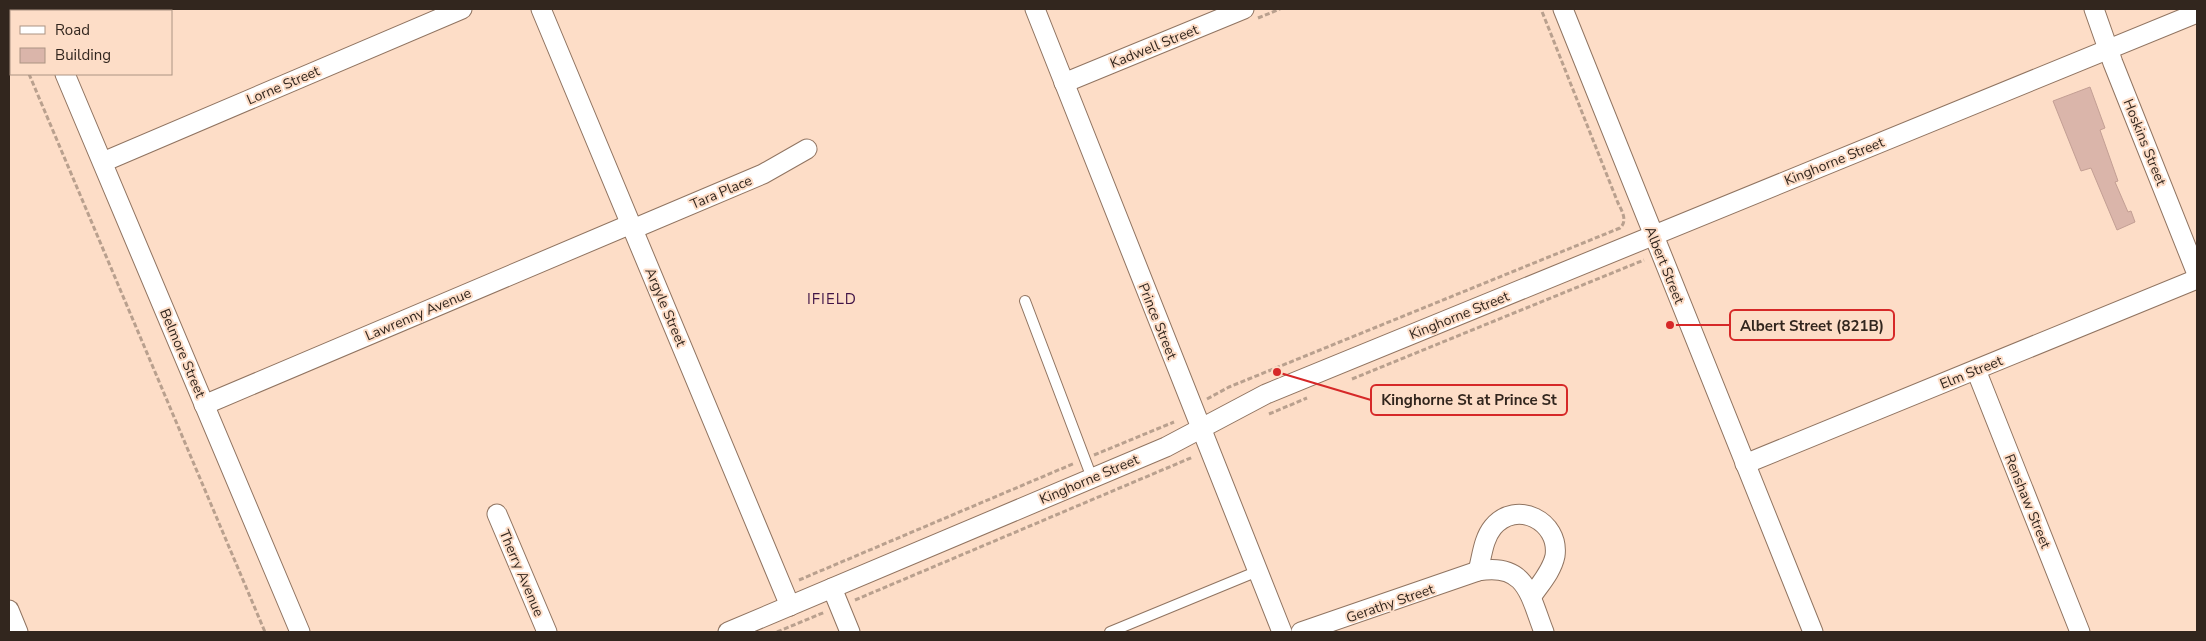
<svg xmlns="http://www.w3.org/2000/svg" width="2206" height="641" font-family="'Nunito Sans',sans-serif">
<rect width="100%" height="100%" fill="#fdddc7"/>
<path fill="#dab5aa" stroke="#c39f94" d="M2090,87L2105,128L2100,130L2118,181L2115,182L2128,212L2131,211L2135,222L2117,230L2091,168L2081,171L2053,101Z"/>
<g fill="none" stroke-linecap="round" stroke-linejoin="round">
<defs>
<g id="lane">
<path d="M1025,301L1092,478"/>
<path d="M1110,632L1258,571"/>
</g>
<g id="street">
<path d="M37,9L38,11"/>
<path d="M541,9L790,606"/>
<path d="M1035,9L1282,632"/>
<path d="M1563,9L1813,632"/>
<path d="M2094,9L2113,63L2197,274"/>
<path d="M65,74L300,632"/>
<path d="M1064,83L1244,9"/>
<path d="M103,162L462,9"/>
<path d="M633,229L763,174L807,149"/>
<path d="M1976,370L2080,632"/>
<path d="M204,405L631,224"/>
<path d="M1745,464L2197,279"/>
<path d="M497,514L547,632"/>
<path d="M1478,571C1482,557 1483,539 1493,527C1516,499 1560,521 1555,556C1552,571 1540,584 1532,596"/>
<path d="M832,588L850,632"/>
<path d="M9,610L18,632"/>
<path d="M728,632L1166,447L1266,394L2197,13"/>
<path d="M1301,632L1478,571C1527,562 1530,597 1544,632"/>
</g>
</defs>
<use href="#lane" stroke="#907461" stroke-width="12"/>
<use href="#street" stroke="#907461" stroke-width="21"/>
<g stroke="#b9a08e" stroke-width="3" stroke-dasharray="5 2.5" stroke-linecap="butt">
<path d="M1258,18L1280,9"/>
<path d="M9,26L11,31"/>
<path d="M29,74L265,632"/>
<path d="M1352,379L1644,260"/>
<path d="M1207,399L1229,387L1620,228C1628,221 1622,211 1618,203L1541,9"/>
<path d="M1269,414L1307,398"/>
<path d="M1094,455L1174,422"/>
<path d="M799,580L1075,463"/>
<path d="M855,600L1193,457"/>
<path d="M777,632L825,612"/>
</g>
<use href="#lane" stroke="#fff" stroke-width="10"/>
<use href="#street" stroke="#fff" stroke-width="19"/>
</g>
<g text-anchor="middle" stroke-width="4" stroke-linejoin="round" paint-order="stroke">
<g font-size="14" fill="#32261e" stroke="#fdddc7">
<text transform="translate(1154 46) rotate(-22)" y="5">Kadwell Street</text>
<text transform="translate(283 85) rotate(-23)" y="5">Lorne Street</text>
<text transform="translate(2145 142) rotate(68)" y="5">Hoskins Street</text>
<text transform="translate(1834 161) rotate(-22)" y="5">Kinghorne Street</text>
<text transform="translate(721 192) rotate(-23)" y="5">Tara Place</text>
<text transform="translate(1665 265) rotate(68)" y="5">Albert Street</text>
<text transform="translate(666 307) rotate(67)" y="5">Argyle Street</text>
<text transform="translate(418 314) rotate(-23)" y="5">Lawrenny Avenue</text>
<text transform="translate(1459 315) rotate(-22)" y="5">Kinghorne Street</text>
<text transform="translate(1158 321) rotate(68)" y="5">Prince Street</text>
<text transform="translate(183 353) rotate(67)" y="5">Belmore Street</text>
<text transform="translate(1971 372) rotate(-22)" y="5">Elm Street</text>
<text transform="translate(1089 479) rotate(-23)" y="5">Kinghorne Street</text>
<text transform="translate(2028 501) rotate(68)" y="5">Renshaw Street</text>
<text transform="translate(522 573) rotate(67)" y="5">Therry Avenue</text>
<text transform="translate(1390 603) rotate(-19)" y="5">Gerathy Street</text>
</g>
<g font-size="15" letter-spacing="1" fill="#401447" stroke="#fdddc7">
<text x="832" y="304">IFIELD</text>
</g>
</g>
<path fill="none" stroke="#d62828" stroke-width="2" d="M1670 325L1730 325M1277 372L1371 400"/>
<g fill="#d62828" stroke="#fdddc7" stroke-width="2">
<circle cx="1670" cy="325" r="5"/>
<circle cx="1277" cy="372" r="5"/>
</g>
<g fill="#fdddc7" stroke="#d62828" stroke-width="2">
<rect x="1730" y="310" width="164" height="30" rx="5"/>
<rect x="1371" y="385" width="196" height="30" rx="5"/>
</g>
<g font-size="15" text-anchor="middle" font-weight="bold" fill="#32261e">
<text x="1812" y="331">Albert Street (821B)</text>
<text x="1469" y="405">Kinghorne St at Prince St</text>
</g>
<rect width="2206" height="641" fill="none" stroke="#32261e" stroke-width="20"/>
<rect x="10" y="10" width="162" height="65" fill="#fdddc7" stroke="#ac9483"/>
<rect x="20" y="26" width="25" height="8" fill="#ffffff" stroke="#ac9483"/>
<text x="55" y="35" font-size="15" fill="#32261e">Road</text>
<rect x="20" y="48" width="25" height="15" fill="#dab5aa" stroke="#ac9483"/>
<text x="55" y="60" font-size="15" fill="#32261e">Building</text>
</svg>
